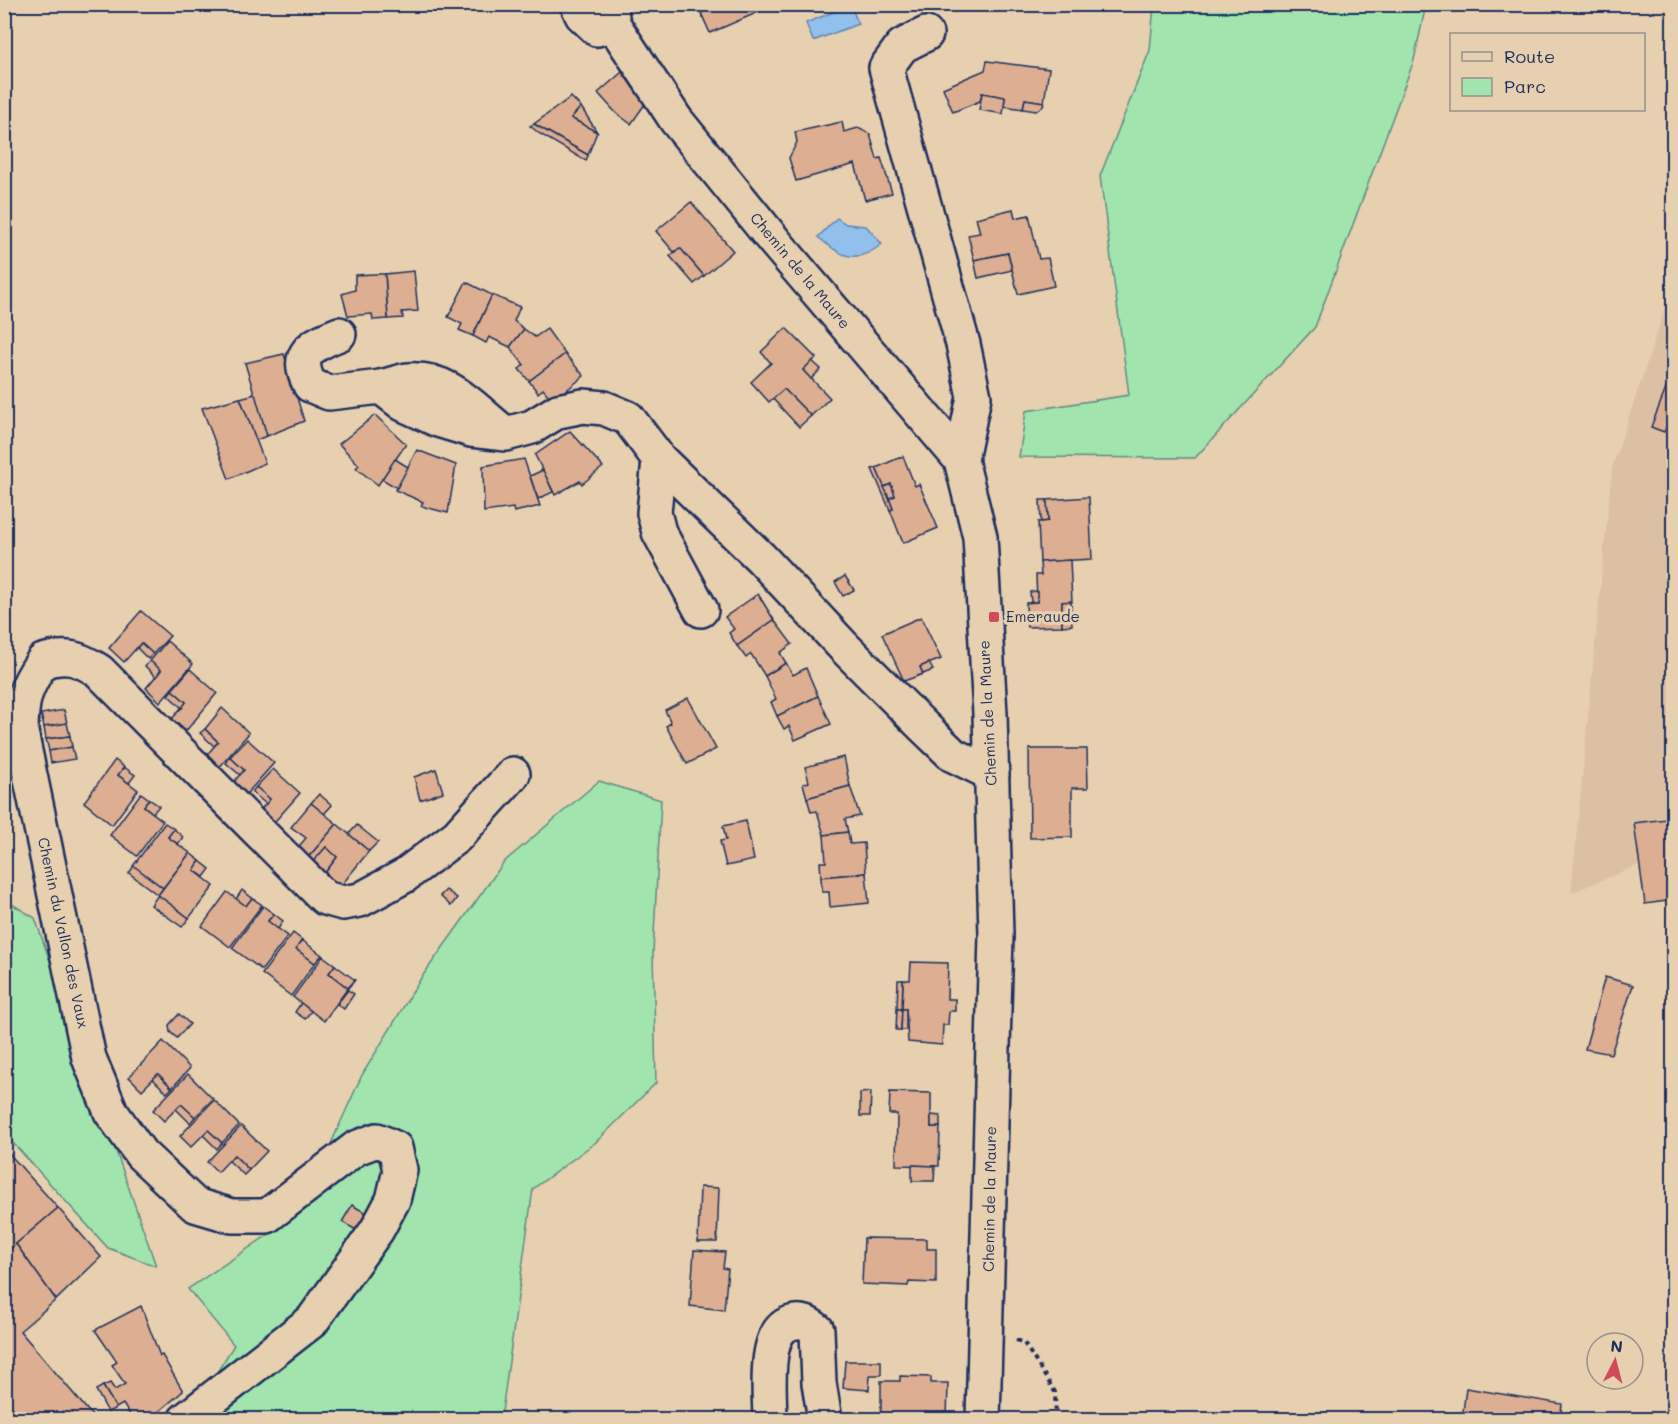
<svg xmlns="http://www.w3.org/2000/svg" width="1678" height="1424" font-family="Mali,sans-serif">
<rect width="100%" height="100%" fill="#e7d0b0"/>
<filter id="ink" filterUnits="userSpaceOnUse"><feTurbulence type="fractalNoise" baseFrequency=".0167" numOctaves="2"/><feDisplacementMap in="SourceGraphic" scale="12" xChannelSelector="R" yChannelSelector="G"/><feConvolveMatrix kernelMatrix="1 2 1 2 8 2 1 2 1" color-interpolation-filters="sRGB"/></filter>
<g filter="url(#ink)">
<path fill="#dcc0a4" d="M1673,284V851L1571,893L1612,468Z"/>
<g fill="#a2e4ad" stroke="#5e8a86" stroke-width="1.5">
<path d="M1154,5H1426L1414,60L1315,327L1195,458L1019,457L1026,411L1129,395L1100,176L1150,50Z"/>
<path d="M599,781L661,800L653,953L656,1083L596,1142L533,1189L501,1419L187,1420L234,1345L188,1289L299,1214L362,1075L421,978L504,862Z"/>
<path d="M5,900L35,918L156,1266L108,1248L5,1134Z"/>
</g>
<g fill="#90c0eb" stroke="#6186b3" stroke-width="1.5">
<path d="M851,5L858,24L813,41L806,23Z"/>
<path d="M837,218L846,224L866,226L882,244C856,265 841,257 818,237Z"/>
</g>
<g fill="#ddae91" stroke="#1b2f5e" stroke-width="1.5">
<path d="M719,4H777L710,33L701,13Z"/>
<path d="M1024,4H1065V8L1024,11Z"/>
<path d="M987,61L1049,69L1044,102L1025,99L1023,109L1004,106L1005,97L982,93L980,101L953,112L943,88L985,70Z"/>
<path d="M622,72L645,104L631,124L616,113L598,93Z"/>
<path d="M982,93L1005,97L1003,114L979,110Z"/>
<path d="M571,97L581,107L571,118L597,132L588,155L534,124Z"/>
<path d="M1025,99L1044,102L1043,106L1036,111L1023,109Z"/>
<path d="M581,107L597,132L571,118Z"/>
<path d="M842,122L844,132L858,128L870,134L877,159L881,158L892,193L865,200L855,164L796,181L789,158L797,142L795,132Z"/>
<path d="M534,124L588,155L586,161L540,134L530,126Z"/>
<path d="M691,202L733,251L704,276L680,248L674,252L656,231Z"/>
<path d="M1013,209L1015,218L1029,215L1039,259L1048,258L1054,286L1018,294L1008,253L974,260L968,235L980,233L976,218Z"/>
<path d="M680,248L704,276L694,284L670,256Z"/>
<path d="M1008,253L1012,270L978,278L974,260Z"/>
<path d="M414,271L418,311L402,312L403,318L388,319L385,274Z"/>
<path d="M375,274H385L388,319L373,320L372,314L348,316L342,294L355,290V275Z"/>
<path d="M466,282L492,295L473,336L459,330L462,324L448,317Z"/>
<path d="M492,295L520,307L514,321L524,329L510,347L489,337L486,343L473,336Z"/>
<path d="M786,328L816,358L803,370L830,398L811,416L784,389L769,402L751,382L771,363L761,352Z"/>
<path d="M524,329L535,337L547,329L565,354L529,381L519,369L524,365L510,347Z"/>
<path d="M284,354L304,421L267,436L245,363Z"/>
<path d="M565,354L584,376L553,401L543,389L538,393L529,381Z"/>
<path d="M812,361L821,369L811,379L803,370Z"/>
<path d="M1669,381L1674,383V431L1666,428L1664,432L1651,427Z"/>
<path d="M784,389L811,416L799,427L773,399Z"/>
<path d="M255,394L267,436L256,440L240,398Z"/>
<path d="M240,398L265,463L229,479L202,408Z"/>
<path d="M375,415L406,444L378,485L356,468L359,465L339,444Z"/>
<path d="M570,431L603,467L582,484L580,481L555,495L535,455Z"/>
<path d="M417,450L456,465L448,513L421,506L423,502L395,490Z"/>
<path d="M903,456L915,486L919,484L938,528L903,543L890,510L893,509L889,498L895,496L891,484L884,487L876,468Z"/>
<path d="M395,459L408,467L397,488L382,479Z"/>
<path d="M524,459L540,506L514,512L513,508L484,512L483,466Z"/>
<path d="M876,468L889,498L893,509L890,510L872,469Z"/>
<path d="M543,470L553,492L538,499L530,476Z"/>
<path d="M891,484L895,496L889,498L884,487Z"/>
<path d="M1089,497L1092,559L1040,562L1038,522L1048,521L1047,500Z"/>
<path d="M1040,500H1047L1048,521L1041,522Z"/>
<path d="M1070,560L1072,602H1062V626L1027,627L1026,603L1037,602L1036,575H1041L1040,562Z"/>
<path d="M845,576L854,590L843,596L835,582Z"/>
<path d="M1037,591V602H1031L1030,592Z"/>
<path d="M758,594L774,620L737,646L729,633L734,629L725,617Z"/>
<path d="M1071,601L1072,625L1062,626V602Z"/>
<path d="M141,611L170,636L153,654L141,643L124,662L109,648Z"/>
<path d="M921,617L941,659L920,667L923,674L904,681L882,634Z"/>
<path d="M774,620L792,644L780,653L786,663L765,676L751,654L746,658L737,646Z"/>
<path d="M167,641L193,664L160,702L146,688L161,670L150,661Z"/>
<path d="M141,643L153,654L148,659L137,648Z"/>
<path d="M150,661L161,670L156,677L145,666Z"/>
<path d="M786,663L793,675L806,668L818,696L777,716L771,702L776,699L765,676Z"/>
<path d="M929,663L933,670L923,674L920,667Z"/>
<path d="M190,669L217,693L186,731L172,719L186,702L172,690Z"/>
<path d="M172,690L186,702L182,708L168,695Z"/>
<path d="M818,696L831,724L795,740L789,726L784,729L777,716Z"/>
<path d="M688,698L716,749L687,764L666,726L671,723L665,710Z"/>
<path d="M222,708L249,733L217,770L204,758L218,742L205,729Z"/>
<path d="M64,710L67,723L44,727L41,714Z"/>
<path d="M67,723L70,736L46,739L44,727Z"/>
<path d="M205,729L218,742L214,746L200,733Z"/>
<path d="M70,736L72,747L49,751L46,739Z"/>
<path d="M247,739L274,763L243,798L230,786L244,770L230,757Z"/>
<path d="M72,747L75,759L51,763L49,751Z"/>
<path d="M1029,749H1087L1088,788H1072V837L1030,838Z"/>
<path d="M230,757L244,770L240,775L226,763Z"/>
<path d="M844,757L850,786L807,798L803,784L809,782L805,767Z"/>
<path d="M115,760L124,767L118,775L138,790L112,825L84,802Z"/>
<path d="M124,767L135,775L129,783L118,775Z"/>
<path d="M273,769L300,793L270,827L256,815L270,799L256,787Z"/>
<path d="M436,769L443,792L420,800L414,777Z"/>
<path d="M850,786L860,816L845,819L848,832L824,835L817,811L811,812L807,798Z"/>
<path d="M256,787L270,799L266,804L252,792Z"/>
<path d="M141,793L149,799L144,806L163,821L137,856L110,835Z"/>
<path d="M319,794L332,805L324,814L311,803Z"/>
<path d="M149,799L159,806L153,813L144,806Z"/>
<path d="M311,803L337,824L306,860L295,851L306,838L291,827Z"/>
<path d="M1674,818V900L1645,904L1634,823Z"/>
<path d="M746,821L754,860L726,866L720,841L726,840L723,826Z"/>
<path d="M165,823L174,829L168,837L190,853L163,888L133,866Z"/>
<path d="M337,824L369,851L340,887L324,874L337,857L326,847L311,864L306,860Z"/>
<path d="M357,825L378,842L369,851L349,834Z"/>
<path d="M174,829L183,837L178,844L168,837Z"/>
<path d="M848,832L850,844L864,843L866,873L821,877L820,862H826L824,835Z"/>
<path d="M326,847L337,857L324,874L311,864Z"/>
<path d="M190,853L200,861L194,870L214,886L189,918L158,895Z"/>
<path d="M200,861L210,869L204,877L194,870Z"/>
<path d="M134,866L163,888L158,895L129,873Z"/>
<path d="M866,873L869,903L830,907L829,892H822L821,877Z"/>
<path d="M242,890L252,898L246,906L236,899Z"/>
<path d="M446,890L457,898L451,906L440,896Z"/>
<path d="M227,892L246,906L252,898L262,905L230,947L202,926Z"/>
<path d="M158,895L189,918L182,927L151,905Z"/>
<path d="M263,906L274,914L268,921L288,936L262,970L232,948Z"/>
<path d="M274,914L283,921L278,929L268,921Z"/>
<path d="M293,933L302,940L296,949L315,963L291,996L262,974Z"/>
<path d="M302,940L322,955L315,963L296,949Z"/>
<path d="M323,956L335,965L329,973L348,988L324,1021L293,997Z"/>
<path d="M911,962L948,963L947,999H955V1011H949L948,1025H943L942,1045L908,1042L906,1009H902L903,980H910Z"/>
<path d="M335,965L355,980L348,988L329,973Z"/>
<path d="M1605,977L1633,985L1611,1054L1585,1049Z"/>
<path d="M898,980H903L902,1009H897Z"/>
<path d="M348,990L354,994L344,1009L337,1004Z"/>
<path d="M301,1003L311,1011L305,1019L295,1012Z"/>
<path d="M897,1009H902L901,1030H896Z"/>
<path d="M902,1009H906V1030H901Z"/>
<path d="M179,1014L190,1024L177,1038L170,1032L169,1025Z"/>
<path d="M163,1041L190,1068L172,1088L158,1074L142,1090L129,1077Z"/>
<path d="M158,1074L172,1088L167,1093L153,1079Z"/>
<path d="M188,1074L213,1099L195,1117L181,1104L164,1121L153,1110Z"/>
<path d="M871,1092L870,1116H860V1093Z"/>
<path d="M890,1092L931,1093V1127H940L939,1166L896,1165L897,1114H889Z"/>
<path d="M214,1100L239,1125L222,1143L208,1130L191,1147L180,1136Z"/>
<path d="M181,1104L195,1117L190,1123L176,1109Z"/>
<path d="M931,1115L940,1116V1127H931Z"/>
<path d="M241,1126L267,1151L249,1170L234,1155L218,1172L207,1162Z"/>
<path d="M208,1130L222,1143L217,1149L203,1135Z"/>
<path d="M4,1148L58,1208L4,1254Z"/>
<path d="M234,1155L249,1170L244,1175L229,1161Z"/>
<path d="M912,1165L935,1166L934,1181H912Z"/>
<path d="M700,1187L719,1188L717,1242H698Z"/>
<path d="M352,1205L368,1214L358,1231L342,1222Z"/>
<path d="M58,1208L101,1257L56,1300L16,1244Z"/>
<path d="M864,1238L927,1239V1249H936V1283L909,1282L908,1286L862,1284Z"/>
<path d="M16,1244L56,1300L20,1331L96,1420L4,1419V1254Z"/>
<path d="M694,1250L725,1252L723,1268L728,1269L724,1310L690,1306Z"/>
<path d="M141,1306L160,1356L162,1355L183,1391L149,1420H133L123,1404L116,1408L103,1386L110,1383L115,1390L125,1384L112,1365L117,1362L95,1330Z"/>
<path d="M845,1361H881V1375H870L869,1390L843,1388Z"/>
<path d="M900,1376L931,1377V1383H948L947,1420H881V1381H900Z"/>
<path d="M103,1386L116,1408L108,1412L96,1390Z"/>
<path d="M1466,1388L1562,1404L1560,1420H1462Z"/>
</g>
<g fill="none" stroke-linecap="round" stroke-linejoin="round">
<defs>
<g id="minor">
<path d="M577,4L582,15L597,29L613,24"/>
<path d="M610,4L613,24L676,120L775,242L961,460L980,537L990,714L996,935L983,1420"/>
<path d="M926,34L902,46L886,68L963,344L974,397L961,460"/>
<path d="M339,334C312,345 293,353 310,385L329,393L381,387"/>
<path d="M506,434C476,412 451,377 409,380C400,381 390,385 381,387L403,404L438,420L471,430L506,434L532,427L558,411L583,406L604,408L628,418L659,459L761,558L844,647L923,726L953,755L992,774"/>
<path d="M659,459L654,513L659,532L701,610"/>
<path d="M185,1420L312,1321L377,1230L393,1200L400,1170L395,1148L377,1140L356,1148L267,1216H232L195,1205L141,1154L111,1112L89,1058L21,732C21,700 25,687 43,661C66,654 79,658 99,671L325,898L343,903L360,900L404,876L457,836L513,774"/>
<path d="M770,1420C770,1395 762,1331 791,1323C802,1320 808,1323 817,1330L819,1383L825,1420"/>
</g>
</defs>
<use href="#minor" stroke="#1b2f5e" stroke-width="38"/>
<path stroke="#1b2f5e" stroke-width="4" stroke-dasharray="4.5 4.5" stroke-linecap="butt" d="M1016,1340L1024,1343L1055,1392L1056,1420"/>
<use href="#minor" stroke="#e7d0b0" stroke-width="33"/>
</g>
</g>
<rect fill="#d1495b" stroke="#e7d0b0" stroke-width="2" x="988" y="611" width="12" height="12" rx="3"/>
<g text-anchor="middle" stroke-width="6" stroke-linejoin="round" paint-order="stroke">
<g font-size="15" fill="#1b2f5e" stroke="#e7d0b0">
<text transform="translate(800 271) rotate(50)" y="5">Chemin de la Maure</text>
<text transform="translate(988 713) rotate(-93)" y="5">Chemin de la Maure</text>
<text transform="translate(63 933) rotate(78)" y="5">Chemin du Vallon des Vaux</text>
<text transform="translate(990 1199) rotate(-89)" y="5">Chemin de la Maure</text>
</g>
<g font-size="15" fill="#1b2f5e" stroke="#e7d0b0" text-anchor="start">
<text x="1006" y="622">Emeraude</text>
</g>
</g>
<rect width="1678" height="1424" fill="none" stroke="#e7d0b0" stroke-width="24"/>
<rect x="12" y="12" width="1654" height="1400" fill="none" stroke="#1b2f5e" stroke-width="2" filter="url(#ink)"/>
<rect x="1450" y="33" width="195" height="78" fill="#e7d0b0" stroke="#95908f" stroke-width="1.5"/>
<rect x="1462" y="52" width="30" height="9" fill="#e7d0b0" stroke="#95908f" stroke-width="1.5"/>
<text x="1504" y="63" font-size="18" fill="#1b2f5e">Route</text>
<rect x="1462" y="78" width="30" height="18" fill="#a2e4ad" stroke="#95908f" stroke-width="1.5"/>
<text x="1504" y="93" font-size="18" fill="#1b2f5e">Parc</text>
<g transform="translate(1615 1361) rotate(6)"><circle r="28" fill="#e7d0b0" stroke="#95908f" stroke-width="1.5"/>
<path d="M0-4.5L10 22L0 15L-10 22Z" fill="#d1495b"/>
<text y="-9" font-size="16" font-weight="bold" text-anchor="middle" fill="#1b2f5e">N</text>
</g>
</svg>
